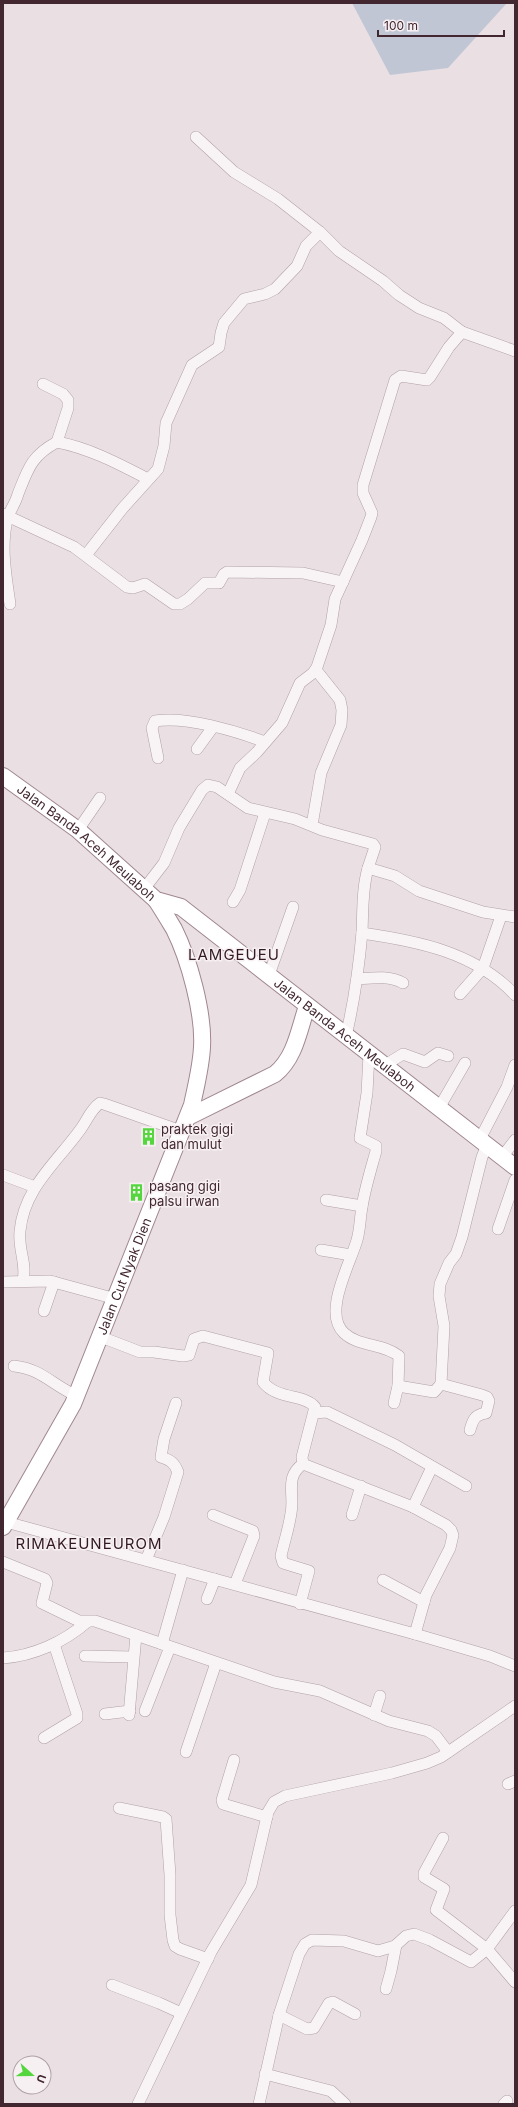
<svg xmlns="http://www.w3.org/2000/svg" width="518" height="2107" font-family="Inter,sans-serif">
<rect width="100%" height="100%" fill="#eae0e4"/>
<path fill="#c1c6d4" d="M352,3H507L448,68L390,75Z"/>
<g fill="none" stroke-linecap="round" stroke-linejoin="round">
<defs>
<g id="minor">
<path d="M196,137L234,172L278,199L320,232L339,251L383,281L399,295L419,308L444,318L462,332L515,351"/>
<path d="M43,384L63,394L68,400V408L57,442"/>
<path d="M3,514L74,547L127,587L133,588L145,584L174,604H180L188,599L205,583H219L224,574L227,572L303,573L343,582"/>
<path d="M86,555L122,509L158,469L164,446L166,423L192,365L219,347L221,333L224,323L244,299L265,294L275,289L297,266L306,246L320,232"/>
<path d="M10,604C6,576 0,545 8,516C11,509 16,502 18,494C28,469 31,456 57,442C89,448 119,464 148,479"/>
<path d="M197,749L213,727"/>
<path d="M158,758L152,728L155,721C186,716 236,731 265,742"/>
<path d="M228,794L240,768L257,752L282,723L300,683L313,673L317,667L331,625L335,599L362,540L371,517L372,513L363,493V485L395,380L401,376L427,380L430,377L449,347L462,332"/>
<path d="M312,825L321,773L341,725L342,710L340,700L316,670"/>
<path d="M78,830L100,798"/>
<path d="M144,889L164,863L179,828L202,790L208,785L217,787L248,808L295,819L322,830L373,844L375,847L368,868"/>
<path d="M233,902L240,890L265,813"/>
<path d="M362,933C417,941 475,952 515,995"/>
<path d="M269,975L293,907"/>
<path d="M357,979C371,978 390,975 403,983"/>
<path d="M460,994L483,968L501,916"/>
<path d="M346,1036C354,1002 359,967 362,932C363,911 362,889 368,868L395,876L419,891L483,912L515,917"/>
<path d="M369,1054L367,1093L360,1138L376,1146V1151C371,1169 365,1188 362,1207C360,1218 360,1230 357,1240C351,1262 322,1313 344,1333C359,1347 383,1343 399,1356L398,1386L394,1403"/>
<path d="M385,1065L403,1054L425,1062L438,1053L448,1056"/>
<path d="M439,1108L465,1063"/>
<path d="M480,1139L507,1087L515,1065"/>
<path d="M502,1157L515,1140"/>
<path d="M3,1175L35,1187"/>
<path d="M326,1200L362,1206"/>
<path d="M498,1229L515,1180"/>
<path d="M321,1250L351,1255"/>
<path d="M23,1281C27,1262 18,1251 20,1231C24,1188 57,1162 80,1130C87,1121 90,1110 100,1103L104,1104L181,1131"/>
<path d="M3,1282L50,1281L116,1299"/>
<path d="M44,1311L54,1282"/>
<path d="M101,1337L140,1352H154L183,1356L189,1355L194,1339L203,1336L268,1353L263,1382C277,1400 305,1394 315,1407L302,1457L303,1464L413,1507L446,1525L451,1530L453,1535L450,1548L426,1595L415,1634"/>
<path d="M14,1366C42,1369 52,1385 77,1396"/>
<path d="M398,1386L434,1392L441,1384"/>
<path d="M314,1413L327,1412L395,1445L466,1486"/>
<path d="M470,1430C473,1419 475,1415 486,1413L489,1401L487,1397L482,1395L441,1384L444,1326L439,1296L440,1284L449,1263L456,1254L462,1237L482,1157L487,1145"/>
<path d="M413,1507L432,1467"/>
<path d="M213,1515L253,1531L254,1536L235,1584"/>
<path d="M352,1515L361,1486"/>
<path d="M6,1522L415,1634L490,1656L515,1666"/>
<path d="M146,1560L164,1517L178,1472C174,1462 170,1460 161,1457L164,1439L176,1403"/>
<path d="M3,1562L45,1579L47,1583L42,1603L79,1621H95L274,1682L320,1691L389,1721L428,1731L436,1736L448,1752"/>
<path d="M383,1580L424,1602"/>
<path d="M207,1599L215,1579"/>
<path d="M300,1604L309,1571L283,1563L281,1556C284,1542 289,1528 291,1513C295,1495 284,1477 303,1464"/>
<path d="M162,1644L183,1570"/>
<path d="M85,1656L133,1657"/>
<path d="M3,1658C33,1656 64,1642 87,1622"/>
<path d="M145,1711L170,1647"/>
<path d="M105,1714L130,1711"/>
<path d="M129,1715L136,1635"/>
<path d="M374,1715L380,1696"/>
<path d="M44,1738L77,1718V1714L54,1644"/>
<path d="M186,1752L216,1663"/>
<path d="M234,1760L222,1800L223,1804L267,1817"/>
<path d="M508,1784L515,1781"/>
<path d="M119,1808L163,1817L166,1819L170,1875V1915L173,1940L175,1946L180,1949L208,1959"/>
<path d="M515,1911L487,1949L515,1982"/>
<path d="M112,1985L159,2003L181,2013"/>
<path d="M386,1989L391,1971L396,1945"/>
<path d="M279,2015L307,2029L314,2028L329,2003L333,2002L355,2014"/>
<path d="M265,2074L331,2091L345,2104"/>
<path d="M138,2104L211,1952L251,1885L268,1812L274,1802L285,1796L392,1773L427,1763L441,1757L515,1706"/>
<path d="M259,2104L279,2015L299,1954L305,1944L312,1940L344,1941L378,1951L395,1946L406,1936L414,1934L430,1940L471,1962L487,1949L436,1910L444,1889L424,1877V1873L443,1838"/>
<path d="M504,2104L507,2101"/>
</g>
<g id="highway">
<path id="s1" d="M3,776L78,830L156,900L181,907L515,1167"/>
<path d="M188,1117L275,1074C295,1058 299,1030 307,1006"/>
<path id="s2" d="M3,1527L73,1404L192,1105C196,1086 201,1067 202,1047C204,1013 189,959 174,929C168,919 162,909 156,900"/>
</g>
</defs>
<use href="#minor" stroke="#b1a1a7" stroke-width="12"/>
<use href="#highway" stroke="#a18691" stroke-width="18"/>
<use href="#minor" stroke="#f8f3f5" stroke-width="11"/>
<use href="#highway" stroke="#fff" stroke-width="16"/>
</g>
<defs>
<symbol id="building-bare" viewBox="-9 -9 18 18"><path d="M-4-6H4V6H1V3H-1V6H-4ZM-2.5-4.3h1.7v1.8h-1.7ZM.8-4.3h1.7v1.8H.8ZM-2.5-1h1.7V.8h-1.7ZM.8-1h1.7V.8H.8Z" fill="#56d63e" stroke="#f7f0f3" stroke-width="2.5" paint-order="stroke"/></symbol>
</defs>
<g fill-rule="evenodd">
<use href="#building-bare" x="136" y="1124" width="25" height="25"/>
<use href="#building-bare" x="124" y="1180" width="25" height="25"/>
</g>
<g text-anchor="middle" stroke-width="3" stroke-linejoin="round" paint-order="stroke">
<g font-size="13" fill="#422731" stroke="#f7f0f3">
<text dy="5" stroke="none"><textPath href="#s1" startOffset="107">Jalan Banda Aceh Meulaboh</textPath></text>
<text dy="5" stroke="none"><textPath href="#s1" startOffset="431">Jalan Banda Aceh Meulaboh</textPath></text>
<text dy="5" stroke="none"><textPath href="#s2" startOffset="279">Jalan Cut Nyak Dien</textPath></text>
</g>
<g font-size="13" fill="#422731" stroke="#f7f0f3" text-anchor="start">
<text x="161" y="1134">praktek gigi<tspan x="161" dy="15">dan mulut</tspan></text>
<text x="149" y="1191">pasang gigi<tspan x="149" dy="15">palsu irwan</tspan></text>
</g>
<g font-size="15" letter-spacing="1" fill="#331a22" stroke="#f7f0f3">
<text x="234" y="960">LAMGEUEU</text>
<text x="89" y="1549">RIMAKEUNEUROM</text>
</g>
</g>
<rect width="518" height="2107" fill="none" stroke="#422731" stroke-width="8"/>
<g transform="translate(32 2075) rotate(111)"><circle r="19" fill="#f7f0f3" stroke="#afa0a5"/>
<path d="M0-3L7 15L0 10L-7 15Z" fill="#56d63e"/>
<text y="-6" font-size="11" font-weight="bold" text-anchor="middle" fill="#422731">U</text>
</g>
<path d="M378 30v6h126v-6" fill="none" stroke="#422731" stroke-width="2"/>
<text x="384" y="30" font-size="12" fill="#422731" stroke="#f7f0f3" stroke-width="3" paint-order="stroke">100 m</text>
</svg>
